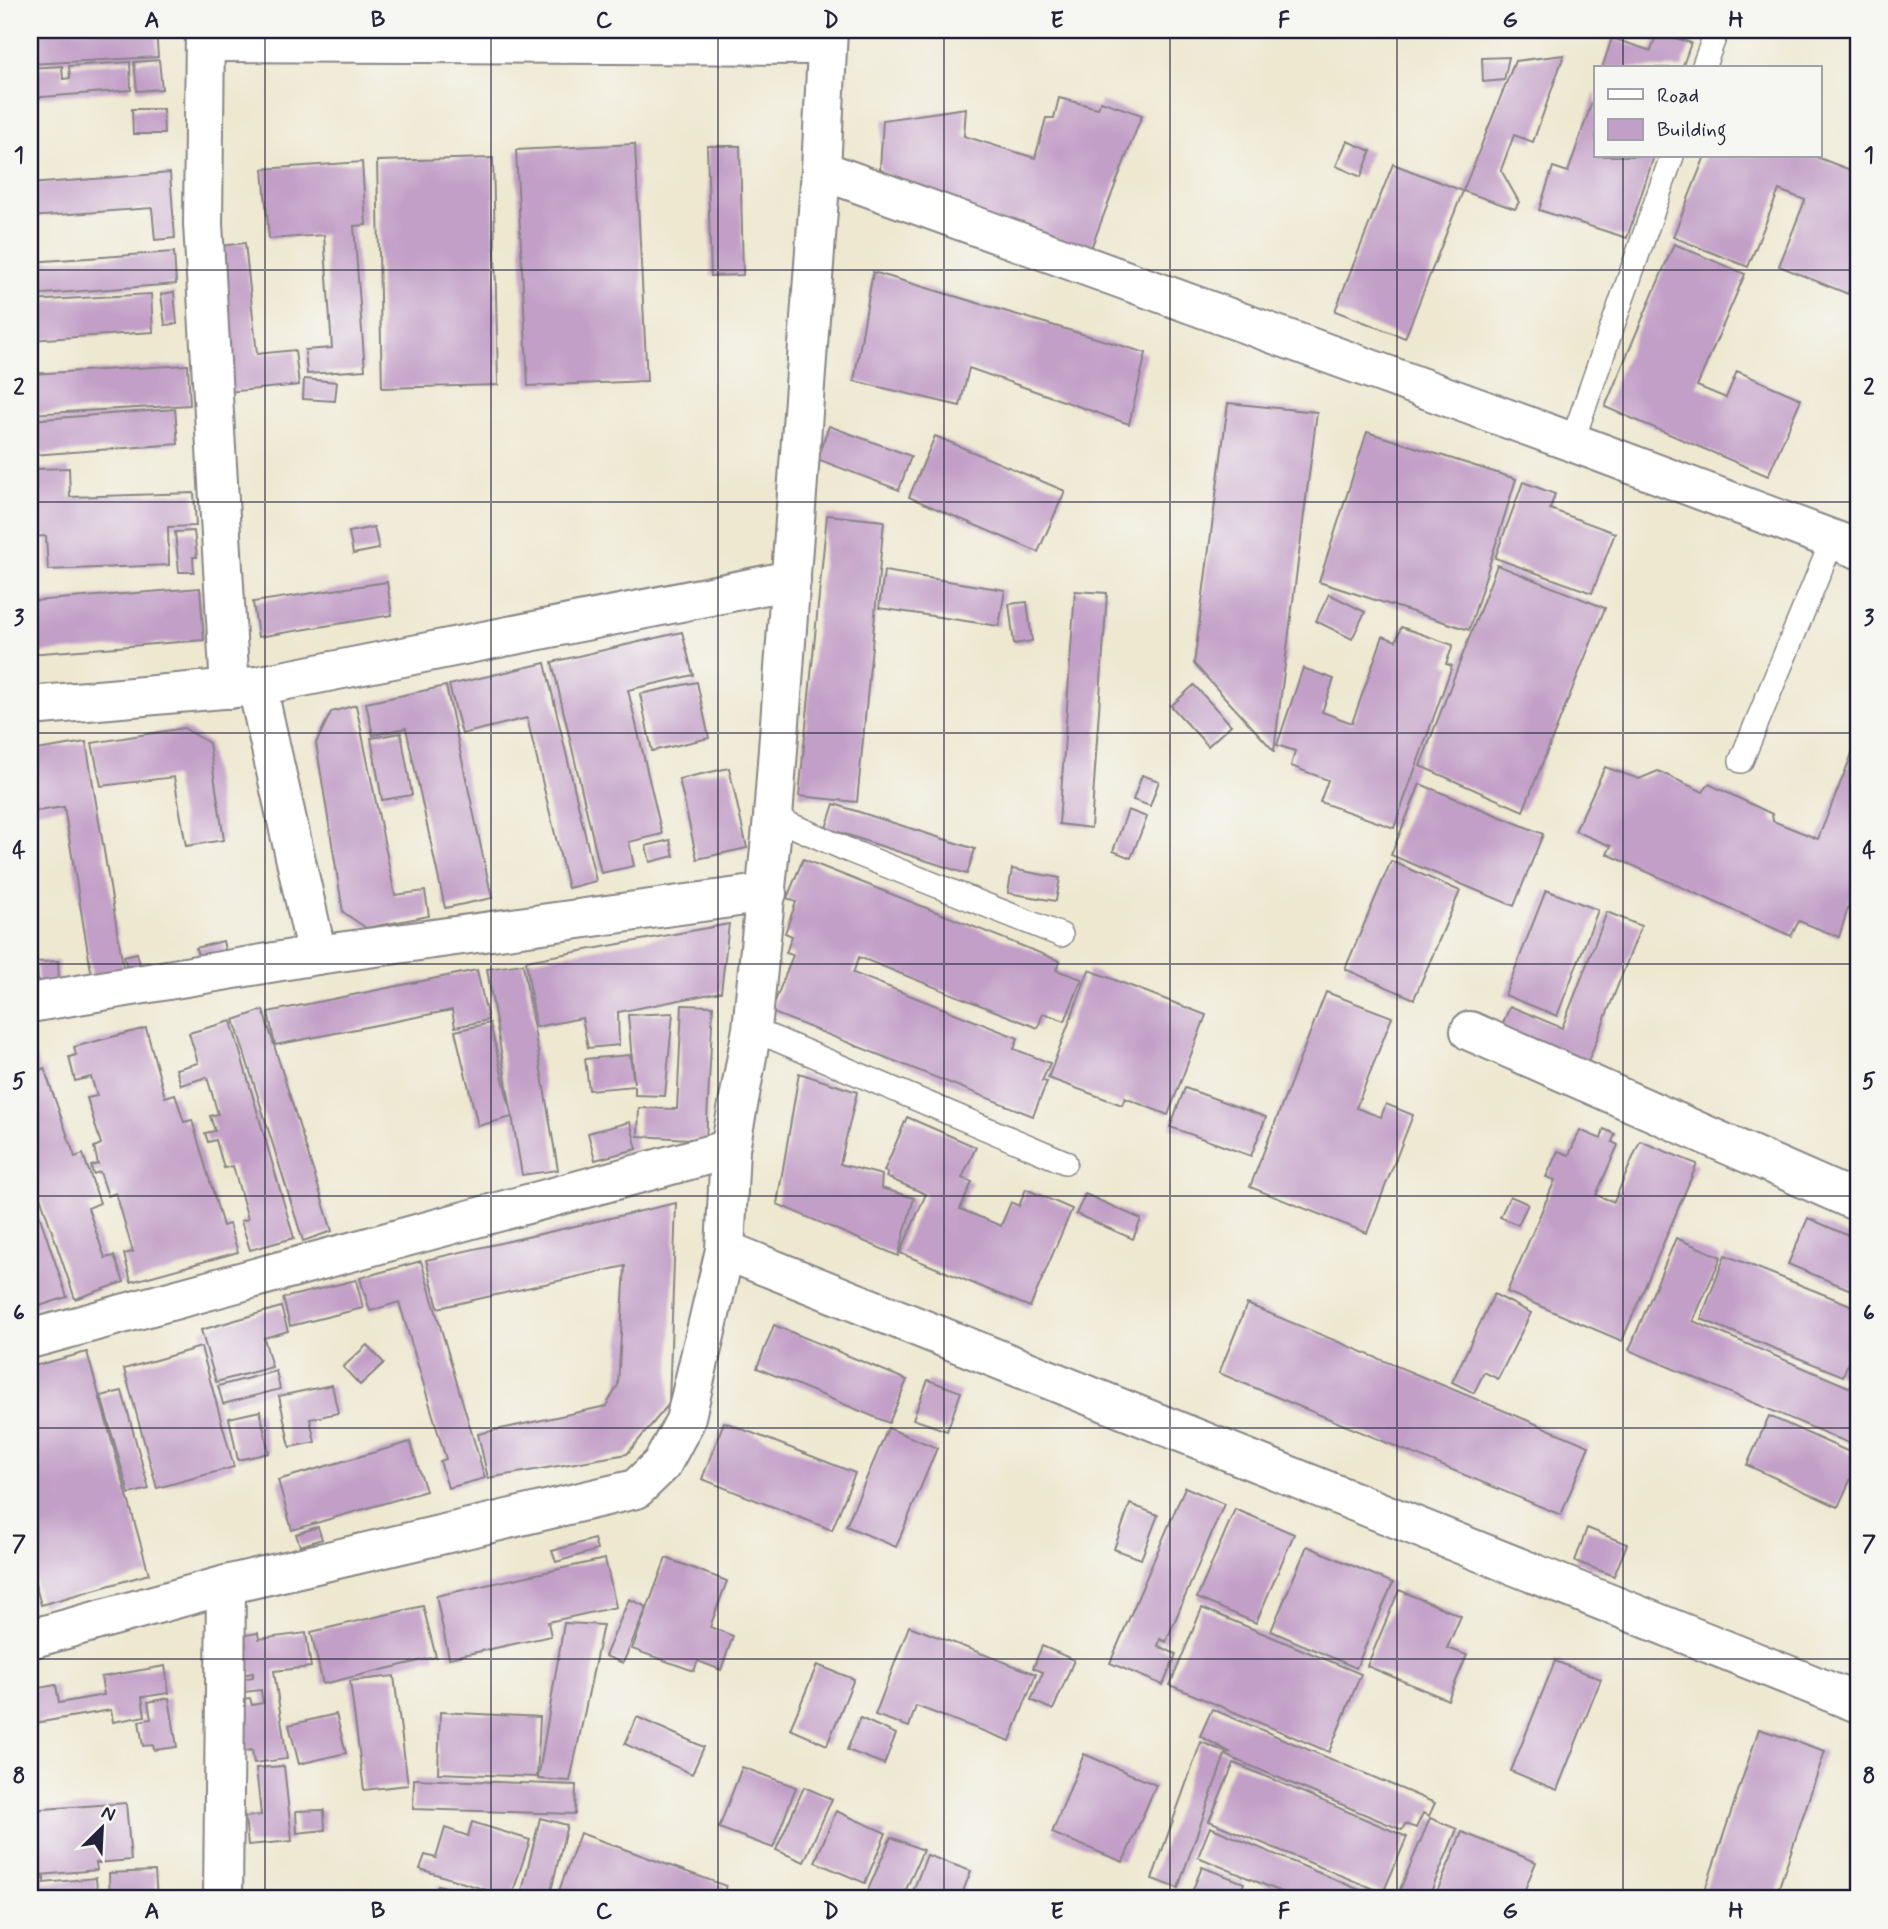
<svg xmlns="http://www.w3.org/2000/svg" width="1888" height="1929" font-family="Mynerve,sans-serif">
<rect width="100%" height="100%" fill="#f6f6f2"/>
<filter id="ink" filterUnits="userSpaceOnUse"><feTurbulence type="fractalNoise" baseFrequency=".0143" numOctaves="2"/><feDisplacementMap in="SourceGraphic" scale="14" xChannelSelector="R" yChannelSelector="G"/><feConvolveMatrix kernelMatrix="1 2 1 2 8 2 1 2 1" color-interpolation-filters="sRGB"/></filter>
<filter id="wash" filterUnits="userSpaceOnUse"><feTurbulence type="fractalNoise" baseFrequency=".00686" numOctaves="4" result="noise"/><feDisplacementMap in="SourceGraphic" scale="28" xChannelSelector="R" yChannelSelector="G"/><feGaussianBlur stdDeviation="1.57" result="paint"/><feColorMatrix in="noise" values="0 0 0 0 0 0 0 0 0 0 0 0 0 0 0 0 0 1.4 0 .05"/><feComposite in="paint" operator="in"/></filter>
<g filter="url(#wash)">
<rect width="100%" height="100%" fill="#eee8d0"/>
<g id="blocks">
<g fill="#c29fc7">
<path d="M30,30H156L158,57L30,64Z"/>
<path d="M1657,32L1691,43L1682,68H1602L1612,38L1651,51Z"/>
<path d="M1564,55L1533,142L1514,135L1501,170L1519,202L1515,209L1463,191L1515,61Z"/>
<path d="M1509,57L1504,80L1483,82L1482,58Z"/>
<path d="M159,60L162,89L137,91L134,62Z"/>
<path d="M130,62L131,90L30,98V68L62,66L63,79L70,78L69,66Z"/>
<path d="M1596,90V156H1654L1627,238L1539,210L1553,167L1568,172Z"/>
<path d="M1059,98L1098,108L1101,101L1142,115L1088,256L902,189L880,169L883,120L966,108L964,136L1035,158L1046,118H1054Z"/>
<path d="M132,109H163L164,134H133Z"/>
<path d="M1347,141L1371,151L1361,177L1336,166Z"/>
<path d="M635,144L647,381L528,386L516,150Z"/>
<path d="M707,146H740L743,275L711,276Z"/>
<path d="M1705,156H1814L1858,173V267L1848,294L1779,266L1805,200L1779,190L1748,267L1673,237Z"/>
<path d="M493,158L498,385L382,388L377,161Z"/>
<path d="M362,162L366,225L354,226L365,370L307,374L305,350L332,348L324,235L269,239L263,169Z"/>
<path d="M1393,164L1463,191L1405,338L1335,311Z"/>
<path d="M170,173L175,238L155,240L152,208L30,217V184Z"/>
<path d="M245,243L257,354L295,350L299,385L227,392L212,247Z"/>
<path d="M1674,244L1745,274L1697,386L1726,398L1737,371L1801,399L1768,476L1605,407Z"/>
<path d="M174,252L176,284L30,295V262Z"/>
<path d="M873,272L1146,353L1129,424L969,368L960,406L854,381Z"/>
<path d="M174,292L177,324L165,325L161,294Z"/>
<path d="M151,294L153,332L30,340V301Z"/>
<path d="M188,365L190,405L30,414V374Z"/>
<path d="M304,379L337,382L335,401L303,399Z"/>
<path d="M1228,403L1317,412L1274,751L1194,664Z"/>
<path d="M175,409L178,444L33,455L30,420Z"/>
<path d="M829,426L911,456L899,490L817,459Z"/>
<path d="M1367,432L1516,479L1469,630L1319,582Z"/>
<path d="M935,436L1065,491L1038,552L909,497Z"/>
<path d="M69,468L70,497L194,493L196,526L168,527L169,565L48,570L46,536L30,537V502H36L35,469Z"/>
<path d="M1523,482L1555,494L1550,509L1615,533L1592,593L1495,558Z"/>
<path d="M827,515L884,521L857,802L799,796Z"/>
<path d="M374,527L379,549L353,554L349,532Z"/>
<path d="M194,531L197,557H193L194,572H179L175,532Z"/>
<path d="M1497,565L1605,608L1523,811L1420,766Z"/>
<path d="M884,571L1005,590L999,626L879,608Z"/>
<path d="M32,579L33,601L200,588L204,640L30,654V580Z"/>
<path d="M387,582L392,615L258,637L253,602Z"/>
<path d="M1075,591L1107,593L1091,828L1059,824Z"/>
<path d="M1329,594L1365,612L1352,639L1316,621Z"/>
<path d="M1027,602L1032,641L1014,644L1009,604Z"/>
<path d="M1401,627L1453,645L1446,664L1452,666L1394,828L1320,802L1328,780L1291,766L1295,751L1277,745L1303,668L1334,679L1322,712L1352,723L1383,636L1396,641Z"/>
<path d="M682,632L693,675L628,690L662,834L629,842L634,866L601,873L552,662Z"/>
<path d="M545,663L596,881L568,888L527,718L462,734L449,685Z"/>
<path d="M697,682L709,738L652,751L640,694Z"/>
<path d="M1194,685L1231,725L1208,746L1171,706Z"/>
<path d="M446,686L492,898L445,908L406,728L373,735L366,703Z"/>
<path d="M356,705L395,895L425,891L429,916L366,928L343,912L316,743L331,712Z"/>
<path d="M184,728L209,743L224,840L186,846L174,777L101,786L92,743Z"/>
<path d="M401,733L412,795L382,800L371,738Z"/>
<path d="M1858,739V882H1856L1839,937L1799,921L1791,936L1607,854L1611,846L1575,831L1605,767L1639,779L1658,771L1703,792L1709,784L1772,814L1773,821L1818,839Z"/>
<path d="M86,742L124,972L92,977L64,807L30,812V751Z"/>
<path d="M729,768L747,848L697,859L679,779Z"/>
<path d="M1142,775L1159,781L1150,806L1133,800Z"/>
<path d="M1420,784L1543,834L1514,906L1391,855Z"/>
<path d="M834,804L975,849L967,874L826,828Z"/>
<path d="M1128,810L1147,817L1131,858L1113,851Z"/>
<path d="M670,840L674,856L650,862L646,846Z"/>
<path d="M803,859L1060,961L1056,970L1082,979L1065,1021L1043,1013L1038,1028L859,957L853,973L1018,1038L1014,1049L1050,1063L1042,1081L1047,1082L1033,1116L771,1012L793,955L786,953L792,936L785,933L796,902L787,898Z"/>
<path d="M1391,861L1460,891L1414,999L1345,969Z"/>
<path d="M1012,869L1060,878L1056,901L1008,893Z"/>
<path d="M1546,890L1598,910L1557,1016L1505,995Z"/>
<path d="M1607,912L1641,926L1586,1067L1499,1033L1510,1006L1562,1028Z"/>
<path d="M729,924L721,992L618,1012L619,1045L588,1048L582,1018L536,1027L526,961Z"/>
<path d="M30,928L35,952L30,953Z"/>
<path d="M223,941L227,959L201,966L196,948Z"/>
<path d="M137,953L142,972L129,975L124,956Z"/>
<path d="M58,961L59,981L38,982L36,962Z"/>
<path d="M523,964L558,1170L522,1175L487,969Z"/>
<path d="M477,970L488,1020L455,1027L452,1010L275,1045L268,1012Z"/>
<path d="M1089,970L1206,1015L1168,1115L1125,1098L1122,1105L1048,1078Z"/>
<path d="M1326,992L1392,1017L1356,1108L1381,1117L1386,1104L1413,1115L1367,1233L1250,1187Z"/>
<path d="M682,1005L713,1006L706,1140L638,1136L639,1108L677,1109Z"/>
<path d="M263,1010L332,1231L303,1241L234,1020Z"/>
<path d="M673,1013L665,1096L635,1095V1086L589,1090L585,1059L630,1055L634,1083L628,1015Z"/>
<path d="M231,1021L294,1238L250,1250L241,1221L248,1219L233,1166L224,1168L216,1140L208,1142L205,1133L215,1131L210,1116L218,1114L207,1077L181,1085L176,1069L198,1063L189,1033Z"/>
<path d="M490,1023L512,1117L478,1126L455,1031Z"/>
<path d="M146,1028L165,1097L175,1094L184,1122L192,1120L223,1226L229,1224L238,1252L131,1282L124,1254L133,1252L116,1193L108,1196L100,1172L93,1174L91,1166L98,1164L94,1147L101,1144L87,1098L97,1096L91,1077L75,1081L69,1057L76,1055L74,1047Z"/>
<path d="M33,1049L40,1070L44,1068L75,1157L83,1154L100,1203L88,1208L105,1258L114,1256L124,1282L75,1299L30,1167V1050Z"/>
<path d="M799,1073L857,1092L840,1164L882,1175L881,1188L914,1198L898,1256L777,1204Z"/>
<path d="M1185,1088L1266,1117L1251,1156L1170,1127Z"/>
<path d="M907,1117L976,1147L962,1178L972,1182L960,1209L1001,1226L1011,1202L1019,1206L1026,1189L1072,1209L1030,1307L900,1253L926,1194L886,1177L888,1173L884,1171Z"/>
<path d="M630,1122L637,1149L595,1160L588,1133Z"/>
<path d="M1604,1129L1615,1134L1612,1142L1618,1145L1596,1195L1614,1202L1640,1141L1697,1164L1622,1341L1507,1292L1555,1180L1546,1177L1558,1151L1569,1155L1580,1130L1601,1139Z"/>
<path d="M30,1188L67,1297L30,1309Z"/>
<path d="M1085,1194L1141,1219L1133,1239L1076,1214Z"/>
<path d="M1510,1196L1528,1204L1518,1225L1500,1217Z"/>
<path d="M676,1203L669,1404L627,1454L488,1478L478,1434L606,1406L618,1385L625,1266L438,1308L426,1260Z"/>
<path d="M1808,1218L1858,1240V1293L1788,1264Z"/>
<path d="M1676,1238L1721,1257L1693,1321L1858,1391V1447L1629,1350Z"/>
<path d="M1725,1255L1858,1308V1337L1843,1376L1701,1319Z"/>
<path d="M421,1261L485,1478L448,1488L440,1461L446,1459L399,1302L370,1311L360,1278Z"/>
<path d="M356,1280L363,1308L290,1326L283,1298Z"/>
<path d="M1494,1294L1531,1313L1498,1379L1484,1372L1474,1393L1452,1382Z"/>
<path d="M1247,1304L1589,1446L1561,1515L1219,1373Z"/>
<path d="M281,1307L288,1331L264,1338L272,1367L216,1382L201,1330Z"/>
<path d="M774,1325L907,1380L889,1423L757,1368Z"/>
<path d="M367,1345L384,1363L360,1385L343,1367Z"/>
<path d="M201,1347L234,1467L157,1488L124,1369Z"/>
<path d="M87,1352L149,1574L41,1605L30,1565V1367Z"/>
<path d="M276,1371L280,1389L223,1404L218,1386Z"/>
<path d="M928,1380L961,1392L947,1431L913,1419Z"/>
<path d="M332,1385L338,1413L310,1419L315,1442L290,1447L279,1396Z"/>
<path d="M122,1391L149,1489L129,1494L101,1396Z"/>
<path d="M260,1411L269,1453L238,1460L229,1418Z"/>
<path d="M1769,1416L1858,1456V1463L1838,1507L1747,1465Z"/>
<path d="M724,1422L855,1473L832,1530L702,1479Z"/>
<path d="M888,1428L937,1448L896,1547L846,1526Z"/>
<path d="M410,1442L426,1491L292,1530L278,1480Z"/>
<path d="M1185,1487L1224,1504L1166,1642L1160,1639L1158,1646L1176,1654L1163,1685L1110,1663Z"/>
<path d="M1130,1504L1158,1515L1141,1559L1114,1549Z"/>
<path d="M1235,1509L1294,1534L1256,1623L1197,1598Z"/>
<path d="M318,1527L322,1539L300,1546L296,1534Z"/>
<path d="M1587,1528L1627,1544L1614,1576L1575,1561Z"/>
<path d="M594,1539L597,1550L556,1562L552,1551Z"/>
<path d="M1307,1546L1393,1583L1356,1668L1271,1631Z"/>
<path d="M666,1558L727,1581L710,1627L733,1636L721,1670L698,1661L694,1671L632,1649Z"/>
<path d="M605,1559L616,1607L548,1622L551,1636L449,1658L436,1596Z"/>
<path d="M1399,1590L1461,1616L1447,1648L1467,1655L1448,1700L1367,1666Z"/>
<path d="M629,1599L647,1607L623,1663L605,1656Z"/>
<path d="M423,1606L436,1657L323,1684L311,1632Z"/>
<path d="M1202,1608L1361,1674L1329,1752L1170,1685Z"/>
<path d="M564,1623L603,1625L570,1781L538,1779Z"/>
<path d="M909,1626L1036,1674L1010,1741L916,1706L909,1727L875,1715Z"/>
<path d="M258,1633L259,1639L306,1633L311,1667L274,1671L287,1759L254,1763L252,1750L240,1752L232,1700L250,1698L252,1705L263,1703L261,1690L235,1693L233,1680L253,1677V1673L241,1675V1648L246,1646L245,1635Z"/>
<path d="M1042,1646L1074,1660L1053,1710L1031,1700L1043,1672L1033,1668Z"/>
<path d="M1555,1661L1601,1679L1557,1790L1511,1771Z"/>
<path d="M817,1665L854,1679L827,1745L790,1729Z"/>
<path d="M165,1666L169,1693L142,1697L145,1716L113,1722L111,1710L30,1724V1705L35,1704L33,1689L56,1685L59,1703L104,1695L101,1677Z"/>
<path d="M394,1676L408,1785L364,1790L350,1681Z"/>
<path d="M169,1698L177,1747L154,1750L153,1745L143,1746L139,1721L151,1719L148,1702Z"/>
<path d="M1212,1709L1435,1803L1429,1816L1423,1813L1416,1828L1405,1824L1402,1830L1227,1756L1228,1752L1231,1753L1200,1736Z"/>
<path d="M440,1712L540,1717L537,1777L438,1773Z"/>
<path d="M336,1714L346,1753L299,1764L289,1725Z"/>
<path d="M637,1717L704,1747L692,1774L625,1744Z"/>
<path d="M860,1718L896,1734L884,1764L847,1750Z"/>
<path d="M1759,1729L1825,1751L1775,1899H1702Z"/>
<path d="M1201,1742L1226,1752L1178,1888L1152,1879Z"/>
<path d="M1084,1754L1156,1785L1123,1862L1052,1833Z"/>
<path d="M1234,1763L1407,1837L1383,1893L1209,1821Z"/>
<path d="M284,1766L292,1841L248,1845L245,1817L261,1815L256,1768Z"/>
<path d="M742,1767L796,1787L773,1848L719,1828Z"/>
<path d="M414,1779L576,1785L575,1814L413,1809Z"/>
<path d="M804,1787L832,1799L804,1862L776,1850Z"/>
<path d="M126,1803L131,1860L96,1863L97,1870L40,1875L39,1870L30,1871V1810Z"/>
<path d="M324,1810L325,1830L297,1833L296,1811Z"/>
<path d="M836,1811L886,1833L865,1883L815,1862Z"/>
<path d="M540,1818L567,1825L549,1899H520Z"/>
<path d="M1430,1818L1457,1829L1428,1899H1396Z"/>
<path d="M472,1822L530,1840L511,1898L420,1869L425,1855L436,1858L445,1828L468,1836Z"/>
<path d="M1210,1827L1381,1899H1298L1198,1857Z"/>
<path d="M1462,1832L1536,1862L1521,1899H1434Z"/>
<path d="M580,1833L726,1886L721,1899H556Z"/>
<path d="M891,1837L923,1850L902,1899H864Z"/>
<path d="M927,1855L971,1871L960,1899H910Z"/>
<path d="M1202,1867L1244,1883L1238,1899H1189Z"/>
<path d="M155,1871L157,1899H110L109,1873Z"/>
<path d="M44,1877V1883L96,1878L98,1899H30V1879Z"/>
<path d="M438,1885L487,1898V1899H435Z"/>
</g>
</g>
</g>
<g filter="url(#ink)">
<use href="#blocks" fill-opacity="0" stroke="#888586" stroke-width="2"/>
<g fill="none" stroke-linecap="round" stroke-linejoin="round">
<defs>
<g id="lane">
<path d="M1703,68L1717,30"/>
<path d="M1572,442L1672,156"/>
<path d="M1741,761L1833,539"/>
<path d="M773,817L850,851L1061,935"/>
<path d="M752,1029L1065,1162"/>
</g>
<g id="street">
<path d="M205,30L203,224L230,689"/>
<path d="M206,42L826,45"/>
<path d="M821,170L1572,442L1858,549"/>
<path d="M257,686L317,955"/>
<path d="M30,706L257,686L791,580"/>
<path d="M30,1003L317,955L767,893"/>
<path d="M1470,1031L1858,1202"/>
<path d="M725,1250L1858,1703"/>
<path d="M30,1339L730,1149"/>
<path d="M30,1639L226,1585L636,1489L662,1464L685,1421L725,1250L730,1149L752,1029L773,817L821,170L828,30"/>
<path d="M223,1899L226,1585"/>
</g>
</defs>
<use href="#lane" stroke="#888586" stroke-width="26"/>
<use href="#street" stroke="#888586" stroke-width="42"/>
<use href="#lane" stroke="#fff" stroke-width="23"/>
<use href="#street" stroke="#fff" stroke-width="38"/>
</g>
</g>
<path fill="none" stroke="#22223b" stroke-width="2" stroke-opacity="0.55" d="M265,30V1899M491,30V1899M718,30V1899M944,30V1899M1170,30V1899M1397,30V1899M1623,30V68M1623,156V1899M30,270H1858M30,502H1858M30,733H1858M30,964H1858M30,1196H1858M30,1428H1858M30,1659H1858"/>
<rect width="1888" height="1929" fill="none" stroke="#f6f6f2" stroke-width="77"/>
<rect x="1594" y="66" width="228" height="91" fill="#f6f6f2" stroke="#a1a1a9" stroke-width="2"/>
<rect x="1608" y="89" width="35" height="10" fill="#ffffff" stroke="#a1a1a9" stroke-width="2"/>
<text x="1657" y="102" font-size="21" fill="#22223b">Road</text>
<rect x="1608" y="119" width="35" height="21" fill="#c29fc7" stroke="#a1a1a9" stroke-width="2"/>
<text x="1657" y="136" font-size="21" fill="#22223b">Building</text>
<g transform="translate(102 1828) rotate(24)" stroke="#f6f6f2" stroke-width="5" paint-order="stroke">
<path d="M0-5L12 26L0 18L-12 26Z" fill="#22223b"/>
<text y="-10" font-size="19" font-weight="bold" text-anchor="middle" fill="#22223b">N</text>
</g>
<rect x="38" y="38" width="1812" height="1852" fill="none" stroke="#22223b" stroke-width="2.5"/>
<g font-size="23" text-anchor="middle" font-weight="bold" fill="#22223b">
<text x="152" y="27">A</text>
<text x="378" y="27">B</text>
<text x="604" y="27">C</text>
<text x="831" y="27">D</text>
<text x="1057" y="27">E</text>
<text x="1284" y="27">F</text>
<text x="1510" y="27">G</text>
<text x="1736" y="27">H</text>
<text x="19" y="162">1</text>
<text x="1869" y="162">1</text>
<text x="19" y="394">2</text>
<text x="1869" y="394">2</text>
<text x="19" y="625">3</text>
<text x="1869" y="625">3</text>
<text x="19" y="857">4</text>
<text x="1869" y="857">4</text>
<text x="19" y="1088">5</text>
<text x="1869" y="1088">5</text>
<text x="19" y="1320">6</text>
<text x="1869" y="1320">6</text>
<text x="19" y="1551">7</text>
<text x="1869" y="1551">7</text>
<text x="19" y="1783">8</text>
<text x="1869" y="1783">8</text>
<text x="152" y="1918">A</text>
<text x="378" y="1918">B</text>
<text x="604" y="1918">C</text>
<text x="831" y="1918">D</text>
<text x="1057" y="1918">E</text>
<text x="1284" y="1918">F</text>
<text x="1510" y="1918">G</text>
<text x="1736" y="1918">H</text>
</g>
</svg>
